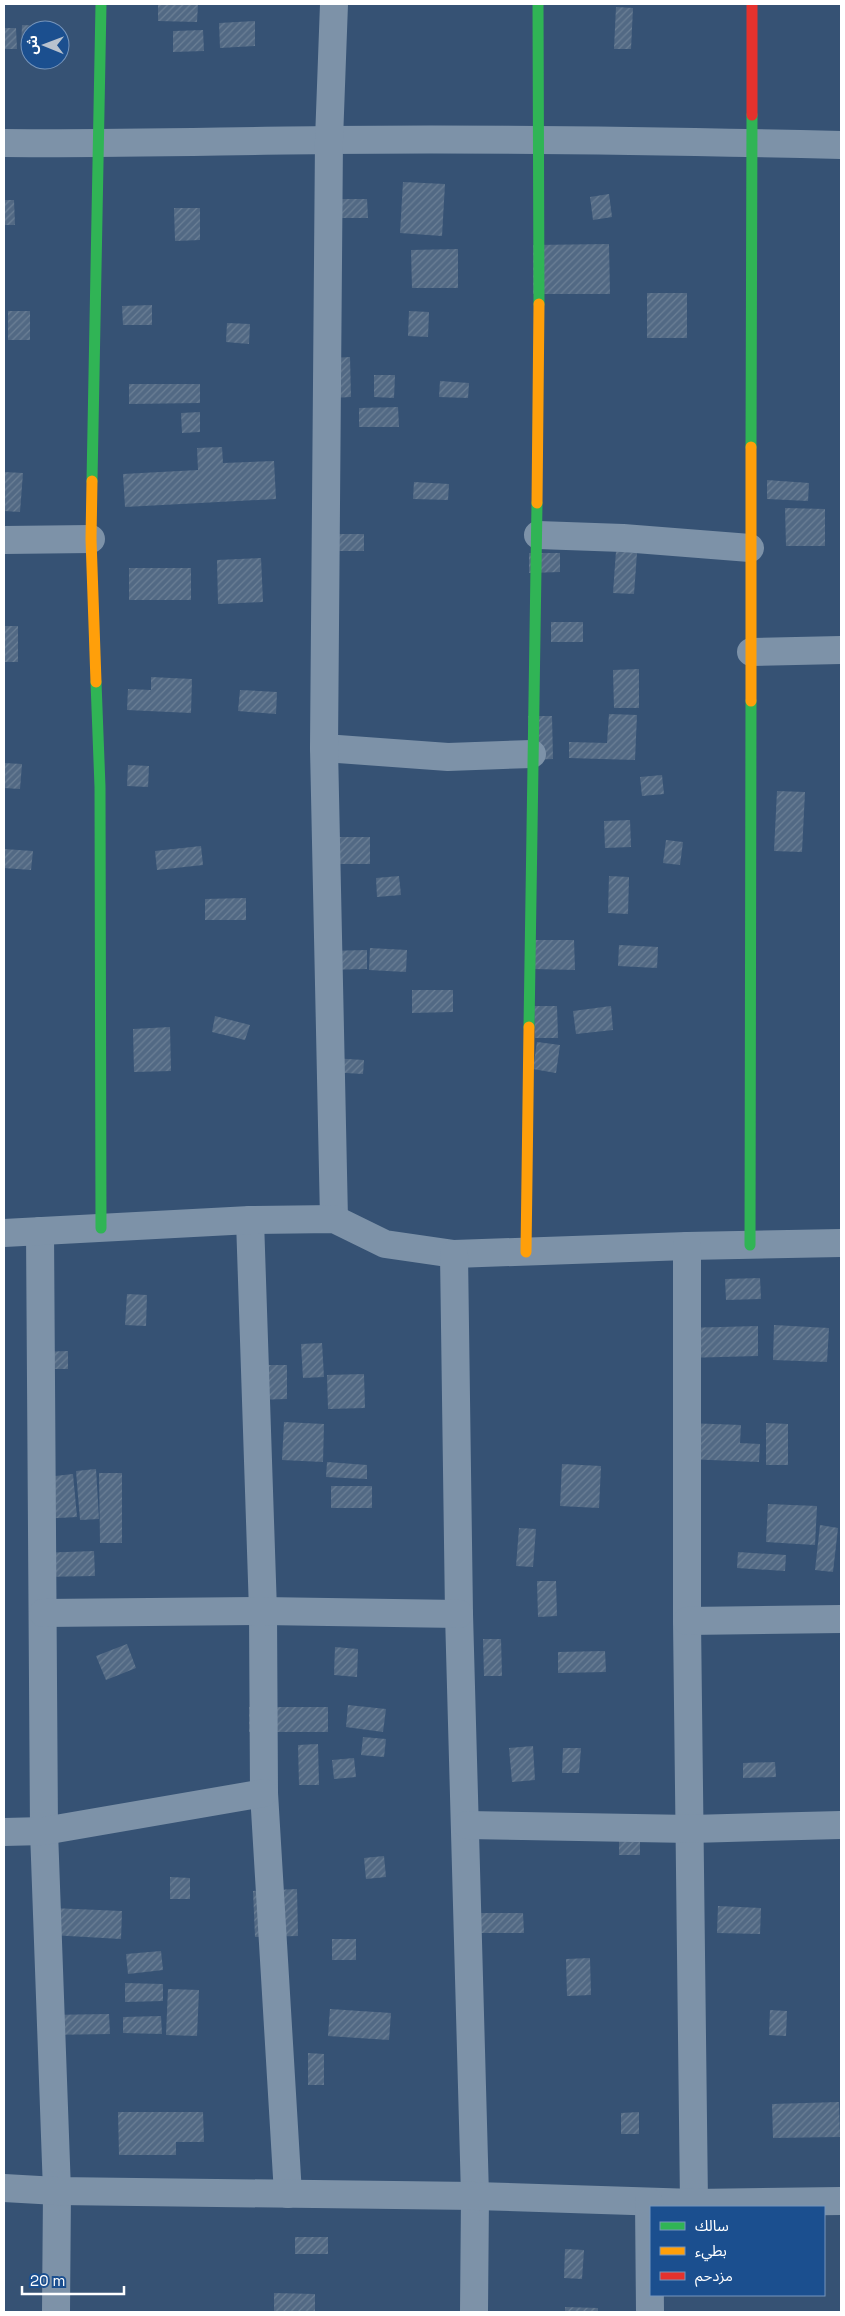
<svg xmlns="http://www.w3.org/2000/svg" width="845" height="2316" font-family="'Space Grotesk','Noto Sans Arabic',sans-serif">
<defs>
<pattern id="building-hatch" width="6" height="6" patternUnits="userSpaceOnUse" patternTransform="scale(1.25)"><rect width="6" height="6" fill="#526984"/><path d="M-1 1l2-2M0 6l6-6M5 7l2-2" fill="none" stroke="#6c8096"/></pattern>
</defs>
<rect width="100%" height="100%" fill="#365274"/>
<g fill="url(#building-hatch)">
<path d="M158,4H198L197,22L158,21Z"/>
<path d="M616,7L633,8L631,49H614Z"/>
<path d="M255,21V46L220,48L219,23Z"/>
<path d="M22,25L42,26V30H30V50H21Z"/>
<path d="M4,28H16L17,49H4Z"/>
<path d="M203,30L204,51L173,52V31Z"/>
<path d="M403,182L445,184L442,236L400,233Z"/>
<path d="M609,194L612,217L593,220L590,197Z"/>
<path d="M330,199H367L368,218H331Z"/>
<path d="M4,200H14L15,225H4Z"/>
<path d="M174,208H200V240L175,241Z"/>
<path d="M609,244L610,294H533V245Z"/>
<path d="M458,249V288H412L411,250Z"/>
<rect x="647" y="293" width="40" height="45"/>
<path d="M152,305V325H123L122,306Z"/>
<rect x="8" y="311" width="22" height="29"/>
<path d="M409,311L429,312L428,337L408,336Z"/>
<path d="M227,323L250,324L249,344L226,342Z"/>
<path d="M350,357L351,397L333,398L332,358Z"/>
<path d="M374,375H395L394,398L374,397Z"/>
<path d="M440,381L469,383L468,398L439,397Z"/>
<path d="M129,384H200V403L129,404Z"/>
<path d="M398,407L399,427H359V408Z"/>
<path d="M200,412V432L182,433L181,413Z"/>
<path d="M222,447L223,463L274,461L276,499L125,507L123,474L198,470L197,448Z"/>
<path d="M4,472L23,473L20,512L4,511Z"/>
<path d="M767,480L809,483L808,501L767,499Z"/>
<path d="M414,482L449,484L448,500L413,499Z"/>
<path d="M785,508L825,509V546H786Z"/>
<rect x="338" y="534" width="26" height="17"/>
<path d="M616,551L637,553L634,594L613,593Z"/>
<path d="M529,553H560V572L529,573Z"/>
<path d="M261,558L263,602L218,604L217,560Z"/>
<rect x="129" y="568" width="62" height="32"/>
<rect x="551" y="622" width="32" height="20"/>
<rect x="4" y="626" width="14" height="36"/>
<path d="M639,669V708H614L613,670Z"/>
<path d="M151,677L192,679L191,713L127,710L128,689L151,690Z"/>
<path d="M240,690L277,692L276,714L238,711Z"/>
<path d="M609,714L637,715L635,760L569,758V742L607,743Z"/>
<path d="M528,716H552L553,759L529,760Z"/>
<path d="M4,763L22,764L20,789L4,788Z"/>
<path d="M128,765L149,766L148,787L127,786Z"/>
<path d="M662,775L664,794L642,796L640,777Z"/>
<path d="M777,791L805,792L802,852L774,851Z"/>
<path d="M630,820L631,847L605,848L604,821Z"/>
<rect x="330" y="837" width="40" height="27"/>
<path d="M666,840L683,842L680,865L663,863Z"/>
<path d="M201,846L203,865L157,870L155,851Z"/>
<path d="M4,849L33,851L31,870L4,868Z"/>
<path d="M399,876L401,895L377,897L376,878Z"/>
<path d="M609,876L629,877L628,914L608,913Z"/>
<path d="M246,898V920H205V899Z"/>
<path d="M534,940H574L575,970L534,969Z"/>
<path d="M619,945L658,947L657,968L618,966Z"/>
<path d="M370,948L407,950L406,972L369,970Z"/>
<path d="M367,950V969L324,970V951Z"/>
<path d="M412,990H453V1012L412,1013Z"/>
<path d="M534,1006H557L558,1038H535Z"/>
<path d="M611,1006L613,1030L576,1034L573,1011Z"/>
<path d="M215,1016L250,1025L245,1040L212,1032Z"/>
<path d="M170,1027L171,1071L134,1072L133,1029Z"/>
<path d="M537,1042L560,1045L556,1073L533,1069Z"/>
<path d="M331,1058L364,1060L363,1074L329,1072Z"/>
<path d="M760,1278L761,1299L726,1300L725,1279Z"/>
<path d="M127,1294L147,1295L146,1326L125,1325Z"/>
<path d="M774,1325L829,1328L827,1362L773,1360Z"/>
<path d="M758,1326V1356L685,1358L683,1328Z"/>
<path d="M322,1343L324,1377L303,1378L301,1344Z"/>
<path d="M68,1351V1369H39V1352Z"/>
<path d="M249,1365H287V1399L250,1400Z"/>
<path d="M364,1374L365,1408L328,1409L327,1375Z"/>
<path d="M284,1422L324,1424L323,1462L282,1460Z"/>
<path d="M687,1423L741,1425L740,1443L760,1444L759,1462L686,1459Z"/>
<path d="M766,1423L788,1424V1465H766Z"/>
<path d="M327,1462L367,1465V1479L326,1477Z"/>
<path d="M562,1464L601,1466L599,1508L560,1506Z"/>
<path d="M96,1469L99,1519L80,1520L76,1471Z"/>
<path d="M99,1473H122V1543H100Z"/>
<path d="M73,1474L77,1517L40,1519L37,1478Z"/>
<rect x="331" y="1486" width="41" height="22"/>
<path d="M768,1504L817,1506L815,1545L766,1542Z"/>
<path d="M820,1525L838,1528L833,1572L815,1570Z"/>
<path d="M519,1528L536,1529L533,1567L516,1566Z"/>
<path d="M94,1551L95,1576L40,1577L39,1553Z"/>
<path d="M738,1552L786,1555L785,1571L737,1568Z"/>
<path d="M537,1581H556L557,1616L538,1617Z"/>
<path d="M483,1639H501L502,1676H484Z"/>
<path d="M127,1644L136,1668L106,1680L96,1656Z"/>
<path d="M335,1647L358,1649L357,1677L334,1675Z"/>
<path d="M605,1651L606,1672L558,1673V1652Z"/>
<path d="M348,1705L386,1709L383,1732L346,1727Z"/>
<rect x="249" y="1707" width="79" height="25"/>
<path d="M363,1737L386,1739L384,1757L361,1755Z"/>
<path d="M318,1744L319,1785H299L298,1745Z"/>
<path d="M533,1746L535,1780L512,1782L509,1748Z"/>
<path d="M563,1748H581L579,1773H562Z"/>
<path d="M354,1758L356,1777L334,1779L332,1760Z"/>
<path d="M775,1762L776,1777L743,1778V1763Z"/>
<rect x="619" y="1831" width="21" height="24"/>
<path d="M384,1856L386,1877L366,1879L364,1858Z"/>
<path d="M170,1877L190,1878V1899H170Z"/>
<path d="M297,1889L298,1936L255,1937L253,1891Z"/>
<path d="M718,1906L761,1908L760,1934L717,1933Z"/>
<path d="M52,1908L122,1911L121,1939L51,1935Z"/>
<path d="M481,1913H523L524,1933H481Z"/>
<rect x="332" y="1939" width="24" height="21"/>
<path d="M161,1951L163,1970L128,1974L126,1954Z"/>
<path d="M590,1958L591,1995L567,1996L566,1959Z"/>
<path d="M125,1983L163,1984V2001L125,2002Z"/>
<path d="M168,1989L199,1990L197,2036L166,2035Z"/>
<path d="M330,2009L391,2013L389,2040L328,2036Z"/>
<path d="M770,2010L787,2011L786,2036L769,2035Z"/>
<path d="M109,2014L110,2034L46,2035V2015Z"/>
<path d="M161,2016L162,2034L123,2033V2017Z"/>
<path d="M308,2053L324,2054V2085H308Z"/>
<path d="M839,2102L840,2137L773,2138L772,2104Z"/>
<path d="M118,2112H203L204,2142H176V2155H119Z"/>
<path d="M639,2112V2134H621V2113Z"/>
<rect x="295" y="2237" width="33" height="17"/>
<path d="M565,2249L584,2250L582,2279L564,2278Z"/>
<path d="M274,2293L315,2294V2312H274Z"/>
<path d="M565,2307L598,2308V2312H565Z"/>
</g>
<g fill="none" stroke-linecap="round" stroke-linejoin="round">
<g stroke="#7d92a8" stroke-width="28">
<path d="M4,143C112,144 220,141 328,140C499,138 670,141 841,145"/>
<path d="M538,535L623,538L750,548"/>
<path d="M4,540L91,539"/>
<path d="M751,652L841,650"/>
<path d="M324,748L448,757L532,754"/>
<path d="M334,1219L324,748L329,140L334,4"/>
<path d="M250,1220L263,1611L264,1793L288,2194"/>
<path d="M40,1231L44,1831L57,2191L56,2312"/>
<path d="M4,1233L250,1220L334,1219L385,1244L454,1254L687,1246L841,1243"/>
<path d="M687,1246V1621L694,2203"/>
<path d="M454,1254L459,1614L475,2196L474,2312"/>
<path d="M43,1613L263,1611L459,1614"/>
<path d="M687,1621L841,1619"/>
<path d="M467,1825L691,1829L841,1825"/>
<path d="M4,1832L44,1831L264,1793"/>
<path d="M4,2188L57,2191L475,2196L694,2203L841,2201"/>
<path d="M649,2202L650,2312"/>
</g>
<g stroke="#30b455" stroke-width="11">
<path d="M538,4L539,304"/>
<path d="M751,447L752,115"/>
<path d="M92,481L101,4"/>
<path d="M96,682L100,787L101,1228"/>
<path d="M529,1027L537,503"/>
<path d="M750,1245L751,701"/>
</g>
<g stroke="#ff9f0a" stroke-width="11">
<path d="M92,481L91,539L96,682"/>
<path d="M537,503L539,304"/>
<path d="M751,701V447"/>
<path d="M526,1252L529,1027"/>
</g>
<path stroke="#e5322d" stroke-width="11" d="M752,115V4"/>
</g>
<rect width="845" height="2316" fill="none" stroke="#ffffff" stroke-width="10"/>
<rect x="650" y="2206" width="175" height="90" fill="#1b4f8f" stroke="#7695bc"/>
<rect x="660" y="2222" width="25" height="8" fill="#30b455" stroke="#7695bc"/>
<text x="695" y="2231" font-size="15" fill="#ffffff">سالك</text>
<rect x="660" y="2247" width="25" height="8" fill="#ff9f0a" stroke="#7695bc"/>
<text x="695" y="2256" font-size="15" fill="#ffffff">بطيء</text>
<rect x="660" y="2272" width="25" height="8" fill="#e5322d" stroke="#7695bc"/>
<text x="695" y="2281" font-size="15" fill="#ffffff">مزدحم</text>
<g transform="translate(45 45) rotate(271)"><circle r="24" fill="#1b4f8f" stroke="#7695bc"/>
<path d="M0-4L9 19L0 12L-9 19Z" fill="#b9c2ce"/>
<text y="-8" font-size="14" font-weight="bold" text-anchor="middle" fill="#ffffff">ش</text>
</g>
<path d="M22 2286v8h102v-8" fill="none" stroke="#ffffff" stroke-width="2.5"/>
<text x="30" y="2286" font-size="15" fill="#ffffff" stroke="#1b4f8f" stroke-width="4" paint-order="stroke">20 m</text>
</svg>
